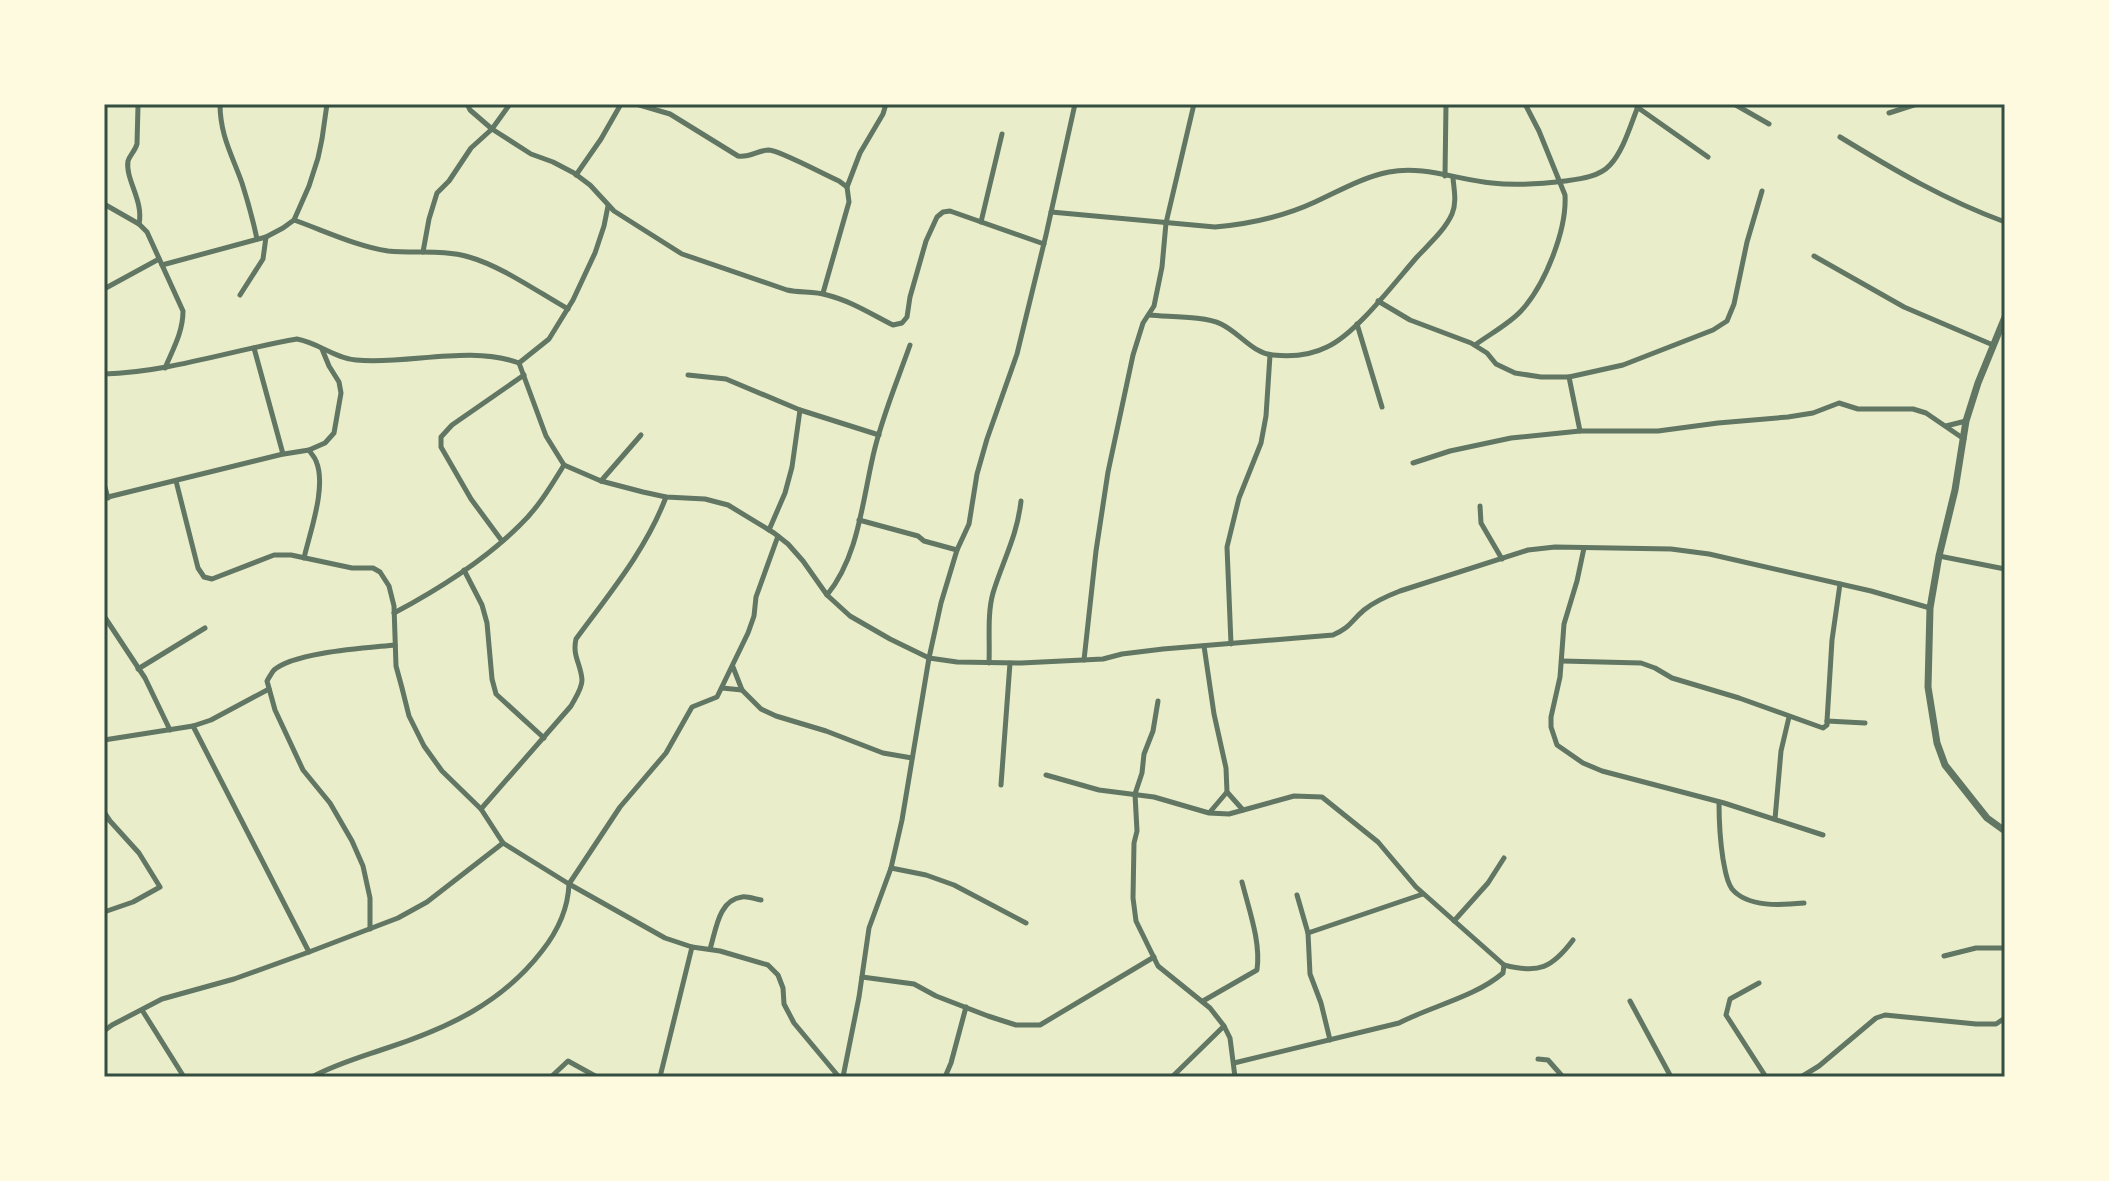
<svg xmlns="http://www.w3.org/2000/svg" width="2109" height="1181" font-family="'Asap Condensed',sans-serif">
<rect width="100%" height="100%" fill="#e9edc9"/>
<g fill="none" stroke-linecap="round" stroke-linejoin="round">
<g stroke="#617663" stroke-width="5">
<path d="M220,104C220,135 232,155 242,183C248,202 253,220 257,239"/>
<path d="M467,104L470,110L492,129L531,154L553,162L574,173L590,185L614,211L682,254L787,290C800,293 814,291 827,295C851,301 871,314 893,325L902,323L907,317L910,297L926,241L937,217L943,212L950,211L1044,244"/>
<path d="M636,104L670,114L738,156C750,158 758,150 769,150C781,151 823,174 839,181L847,187L849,202L823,293"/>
<path d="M1734,104L1769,124"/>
<path d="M138,106L137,144C135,151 130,155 128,161C125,179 144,201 139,224"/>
<path d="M1637,107L1708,157"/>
<path d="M1889,113L1917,104"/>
<path d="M1840,137C1894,170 1945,200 2005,222"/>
<path d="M576,175L601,139L621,104"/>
<path d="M1445,176L1446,104"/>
<path d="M847,187L860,153L883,114L886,104"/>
<path d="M104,204L139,224L147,232L183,311C183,332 173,349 165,368"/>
<path d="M1051,212L1215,227C1248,224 1285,216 1315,202C1339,191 1363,177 1389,172C1423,165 1458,180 1492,183C1516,186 1540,184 1565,181C1580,179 1599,177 1610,165C1624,150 1631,123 1639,104"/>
<path d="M294,220C325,231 356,246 388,251C415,254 443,249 469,257C501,266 538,292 568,309"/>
<path d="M981,222L1002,134"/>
<path d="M423,252L429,219L437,193L449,181L471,148L492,129L510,104"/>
<path d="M1814,256L1904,307L1993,345"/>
<path d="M162,265L266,237L283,228L294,220L309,186L318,158L322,139L327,104"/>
<path d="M104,289L159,259"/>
<path d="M240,295L263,259L266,237"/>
<path d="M1378,301L1410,320L1471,343L1487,353L1496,364L1515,373L1541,377H1569L1623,365L1713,330L1727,321L1734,304L1747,242L1762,191"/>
<path d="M1149,315C1168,317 1205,316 1221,324C1240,333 1252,353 1273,355C1291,357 1311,355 1327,347C1356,334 1395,282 1417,257C1429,244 1445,230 1452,214C1457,202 1454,190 1453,178"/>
<path d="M1357,324L1382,407"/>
<path d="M1475,345C1490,334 1509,324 1521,311C1545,285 1567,230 1565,195L1539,131L1525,104"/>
<path d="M519,363L549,339L573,300L595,253L604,226L608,206"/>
<path d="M104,374C170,372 232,350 297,339C319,343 334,358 356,360C408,365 469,345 519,363L546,436L564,465L601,481L643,492L666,497L705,499L728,505L774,533L788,544L803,561L827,595L850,616L890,639L929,658L957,662L1021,663L1103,659L1122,654L1163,649L1333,635C1351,627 1350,622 1364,610C1375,601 1387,596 1400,591L1528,550L1555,547L1671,549L1709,554L1871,591L1930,608"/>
<path d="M688,375L726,379L800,410L879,435"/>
<path d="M1569,377L1580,431"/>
<path d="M1946,426L1966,421"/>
<path d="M284,454L309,450L325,443L334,433L341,393L339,382L329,366L322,349"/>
<path d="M1413,463L1450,451L1511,438L1580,431H1658L1718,423L1788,417L1813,413L1839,403L1858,409H1913L1926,413L1964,439"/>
<path d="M176,481L198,568L204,577L212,579L274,555H291L352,568H373L380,572L389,586L394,606L396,666L402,688L409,716L424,746L442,771L481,809L503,843L569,884C568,909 557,932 542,951C502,1003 448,1028 387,1048C361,1057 336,1064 312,1077"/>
<path d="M601,481L641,435"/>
<path d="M104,484L108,498"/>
<path d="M104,498L283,454L254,348"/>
<path d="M1480,506L1481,523L1502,559"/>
<path d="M859,520L918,536L924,541L957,550"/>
<path d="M769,530L785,493L792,467L800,410"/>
<path d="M502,541L471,499L441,447V437L452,425L524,375"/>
<path d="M1584,548L1577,581L1564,624L1560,677L1551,717V727L1557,745L1583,763L1602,771L1724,803L1823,835"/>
<path d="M1939,556L2005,569"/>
<path d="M304,558C310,532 327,486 316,461C315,457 311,454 309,450"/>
<path d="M464,570L482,605L487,623L492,679L496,694L544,738"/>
<path d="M827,595C858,557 862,504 873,456C881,419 897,382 910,345"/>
<path d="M394,613C439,589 484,561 520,525C538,508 551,486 564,465"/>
<path d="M104,616L145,678L170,730"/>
<path d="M1231,644L1227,547L1239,498L1261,443L1266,416L1270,355"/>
<path d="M1204,646L1214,714L1226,768L1227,792L1243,810"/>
<path d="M1084,660L1096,551L1108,472L1133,355L1143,323L1154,306L1162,267L1166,223L1194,104"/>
<path d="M1562,661L1641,663L1655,668L1672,678L1739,698L1823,728L1827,725V721L1832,640L1840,584"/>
<path d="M989,663C990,640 987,614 993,593C1003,560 1017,537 1021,501"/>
<path d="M733,667L742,690L761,709L776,716L826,731L883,753L912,758"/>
<path d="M138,669L205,628"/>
<path d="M722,688L742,690"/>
<path d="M1158,701L1153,731L1144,754L1142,773L1135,794L1137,831L1134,843L1133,898L1136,921L1158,966L1210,1008L1224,1026L1230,1038L1235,1077"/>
<path d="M1827,721L1865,723"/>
<path d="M193,726L309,952"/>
<path d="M104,740L193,726L211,720L269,689"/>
<path d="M1046,775L1099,790L1154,797L1209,813L1229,814L1294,796L1322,797L1378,842L1416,887L1504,965L1503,973C1475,997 1432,1006 1399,1023L1234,1063"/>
<path d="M1001,785L1010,663"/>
<path d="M1719,802C1719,822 1720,840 1723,859C1725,869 1726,881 1732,889C1748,908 1782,905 1804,903"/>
<path d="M481,809L571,706C575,698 582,689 582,680C581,664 572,656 576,639C609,594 646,550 666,497"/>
<path d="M104,812L110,821L139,853L160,887L133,902L104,912"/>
<path d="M1210,812L1227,792"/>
<path d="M1775,819L1781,751L1789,717"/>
<path d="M891,868L926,875L954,885L1026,923"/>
<path d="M1297,895L1308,933L1310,974L1321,1003L1330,1040"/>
<path d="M1454,921L1488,883L1504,858"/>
<path d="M370,929V898L363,866L352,841L330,803L303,770L275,710L267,681C268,679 273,671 274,670C295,652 367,648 395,645"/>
<path d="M1308,933L1423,894"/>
<path d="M692,947L720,951L768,965L778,975L783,988L784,1004L794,1023L839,1077"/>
<path d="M710,949C716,931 718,900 742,897C747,896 755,899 761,900"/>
<path d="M1944,956L1976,948H2005"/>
<path d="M1504,965C1539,974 1552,968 1573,940"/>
<path d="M862,977L914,984L936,996L988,1016L1016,1025H1040L1154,957"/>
<path d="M1759,983L1730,999L1726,1015L1766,1077"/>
<path d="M1203,1001L1257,970C1261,942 1249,910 1242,882"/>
<path d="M1630,1001L1671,1077"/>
<path d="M142,1010L184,1077"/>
<path d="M104,1031L112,1025L162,999L234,979L309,952L398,918L427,902L503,843"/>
<path d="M1538,1059L1548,1060L1563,1077"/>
<path d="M551,1077L568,1061L597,1077"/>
<path d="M660,1077L692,947L665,938L569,884L620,807L666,753L692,707L717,697L748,633L754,616L756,597L778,536"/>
<path d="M843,1077L859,997L869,928L891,868L902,820L929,658L941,603L957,550L969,524L977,474L987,439L1017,354L1046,235L1075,104"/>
<path d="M945,1077L951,1063L966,1007"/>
<path d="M1172,1077L1224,1026"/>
<path d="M1801,1077L1819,1066L1876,1018L1885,1015L1976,1024H1996L2005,1018"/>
</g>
<path stroke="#617663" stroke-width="7" d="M2005,317L1978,383L1966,421L1955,490L1939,556L1930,608L1928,687L1937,743L1945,765L1987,818L2005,831"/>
</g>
<rect width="2109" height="1181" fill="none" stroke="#fefae0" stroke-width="212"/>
<rect x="106" y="106" width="1897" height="969" fill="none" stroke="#344e41" stroke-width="3"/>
</svg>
